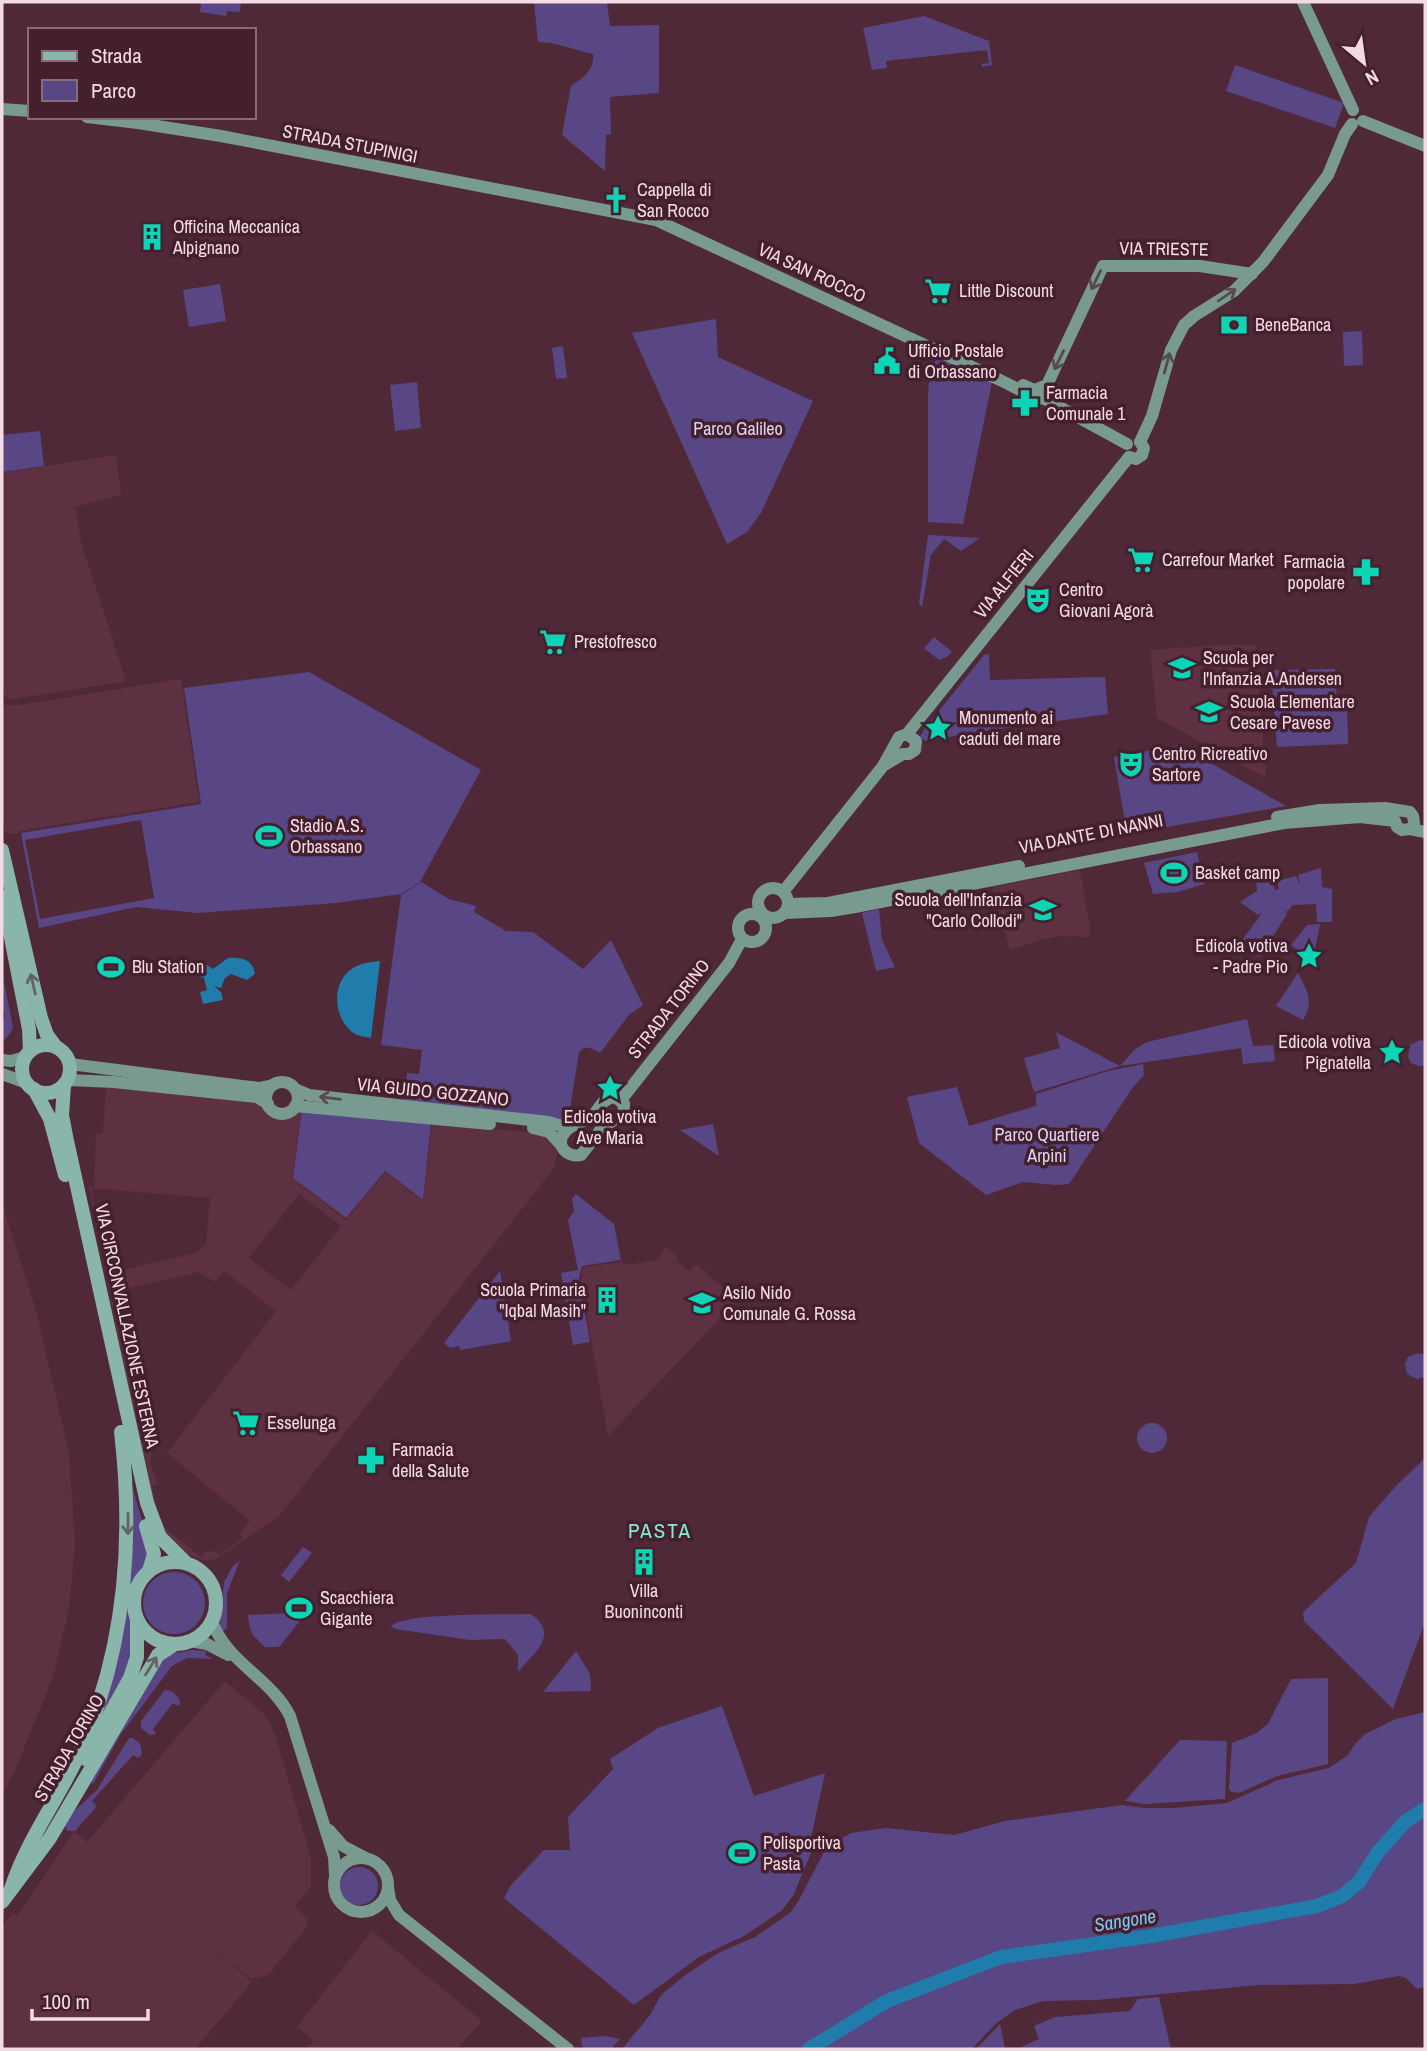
<svg xmlns="http://www.w3.org/2000/svg" width="1427" height="2051" font-family="'Archivo Narrow',sans-serif">
<rect width="100%" height="100%" fill="#4f2938"/>
<g fill="#5e3142" fill-rule="evenodd">
<path d="M116,455L121,495L75,507L81,542L126,681L13,699L5,697L2,684V473Z"/>
<path d="M1220,645H1255L1266,778L1157,718L1150,650Z"/>
<path d="M181,679L199,802L19,831L18,834L5,833L2,817V705H20Z"/>
<path d="M1080,870L1091,933L1087,937L1062,936L1042,939L1010,950L992,887Z"/>
<path d="M106,1086L262,1103L278,1116L288,1115L296,1108L302,1109L292,1178L346,1220L385,1172L423,1201L432,1124L529,1132L543,1135L557,1151L555,1167L280,1515L220,1557L208,1561L185,1554L162,1530L143,1467L89,1187H94L96,1134H103ZM91,1188L210,1198L206,1244L196,1253L123,1270L111,1267L104,1258ZM299,1194L341,1226L291,1290L249,1258ZM224,1271L276,1311L167,1453L250,1521L240,1533L243,1538L219,1555L216,1551L205,1552L201,1557L163,1526L158,1515L152,1486L158,1484L150,1462L152,1455L148,1448L118,1306L121,1295L129,1288L199,1272L215,1282Z"/>
<path d="M2,1203L37,1314L69,1453L75,1543L69,1609L53,1677L14,1773L2,1794Z"/>
<path d="M665,1246L678,1257L676,1260L689,1271L696,1264L737,1300L608,1436L581,1280L583,1267L623,1262L624,1265L658,1260Z"/>
<path d="M225,1681L265,1715L274,1731L311,1857V1886L295,1906L308,1919L307,1927L268,1975L251,1979L201,1938L252,1982L195,2049H2V1927L12,1913L17,1916L74,1832L87,1842Z"/>
<path d="M372,1931L482,2021L457,2049H306L314,2041L297,2027Z"/>
</g>
<g fill="#594684" fill-rule="evenodd">
<path d="M201,2H241L240,12L227,11L226,16L200,12Z"/>
<path d="M534,2H607L610,26L659,25V93L610,97L611,134L606,135L605,171L562,135L571,86C584,77 594,71 593,54L551,43L538,42Z"/>
<path d="M924,16L989,41L992,65L982,67V64L989,63L987,50L886,61L887,68L872,70L863,28Z"/>
<path d="M1235,65L1344,103L1335,128L1226,91Z"/>
<path d="M220,284L226,321L189,327L183,290Z"/>
<path d="M716,319L718,357L813,401L761,513L747,532L727,544L632,333Z"/>
<path d="M1362,331L1363,365L1344,366L1343,332Z"/>
<path d="M563,346L567,378L556,379L552,348Z"/>
<path d="M937,358L992,382L963,524L928,522V396L930,371Z"/>
<path d="M417,382L421,428L395,431L390,385Z"/>
<path d="M40,431L44,466L2,472V435Z"/>
<path d="M928,535L980,538L961,551L944,539L931,555L922,607L919,604Z"/>
<path d="M934,637L952,652L947,657L939,660L924,648Z"/>
<path d="M989,654L990,680L1105,677L1108,714L970,733L927,741L922,739L920,736L926,727L984,655Z"/>
<path d="M1335,669L1337,704H1347L1348,744L1277,747L1271,670Z"/>
<path d="M309,672L481,770L420,882L401,894L336,903L197,913L136,907L39,928L21,833L201,804L184,688ZM141,820L154,898L40,919L25,840Z"/>
<path d="M1179,745L1286,806L1127,834L1114,757Z"/>
<path d="M1197,852L1204,884L1178,892L1153,894L1144,863Z"/>
<path d="M1321,868L1322,887L1332,889V922H1317L1316,904L1293,905L1287,912L1284,908L1287,914L1260,957L1240,943L1262,913L1258,915L1240,902L1257,891L1256,877L1270,873L1275,890L1279,889L1277,881L1296,876L1300,885L1298,875Z"/>
<path d="M421,882L449,899L476,906L474,912L506,931L533,932L583,969L611,940L643,1005L629,1015L600,1053C592,1048 586,1044 579,1052L568,1122L404,1102L407,1073L419,1074L422,1050L381,1045L401,895Z"/>
<path d="M879,909L882,940L895,967L876,971L862,913Z"/>
<path d="M1320,924L1315,949L1299,951L1291,945L1307,925Z"/>
<path d="M2,972L13,1027L11,1032L2,1043V1019L5,1018L2,1002Z"/>
<path d="M1298,973C1308,992 1314,1001 1303,1020L1276,1006Z"/>
<path d="M1247,1019L1253,1046L1273,1045L1275,1061L1243,1064L1241,1048L1120,1066L1034,1092L1024,1058L1060,1048L1056,1032L1120,1066L1135,1049L1147,1042Z"/>
<path d="M1420,1040L1425,1041V1066H1418L1411,1063L1408,1056L1410,1045Z"/>
<path d="M1143,1064L1144,1075L1133,1087L1069,1184L1056,1185L1023,1182L986,1195L919,1143L907,1097L957,1087L969,1126L1036,1106V1094L1108,1071Z"/>
<path d="M302,1109L431,1123L423,1200L385,1171L346,1218L293,1178Z"/>
<path d="M713,1124L719,1156L680,1130Z"/>
<path d="M576,1194L614,1224L621,1260L582,1266L579,1278L590,1342L573,1345L561,1273L578,1270L568,1220L574,1211L572,1199Z"/>
<path d="M500,1271L511,1341L460,1350L459,1346L450,1348L444,1343Z"/>
<path d="M1418,1353L1425,1355V1377L1417,1379L1407,1374L1405,1364L1408,1357Z"/>
<circle cx="1152" cy="1438" r="15"/>
<path d="M1425,1458V1622L1393,1709L1304,1621L1303,1612L1356,1563L1369,1517L1396,1486Z"/>
<path d="M131,1483L150,1546L147,1565L136,1578L129,1595L132,1661L93,1738L107,1689Z"/>
<path d="M303,1547L312,1553L289,1582L281,1575Z"/>
<path d="M240,1560L227,1593V1628L219,1634L224,1582L233,1566Z"/>
<circle cx="174" cy="1603" r="31"/>
<path d="M307,1612L279,1647H265C252,1635 250,1634 248,1615Z"/>
<path d="M531,1614C560,1635 534,1653 518,1672V1655L505,1639L469,1640L396,1629L391,1626C407,1612 504,1615 531,1614Z"/>
<path d="M192,1650L206,1651L205,1655L213,1659L187,1658L172,1666L121,1734L93,1784L91,1782L160,1662L169,1654Z"/>
<path d="M576,1651L590,1674L591,1691L543,1692Z"/>
<path d="M1328,1678V1764L1277,1776L1239,1793L1231,1792L1229,1788L1232,1743L1255,1734L1268,1724L1291,1679Z"/>
<path d="M165,1690C172,1690 181,1697 180,1704L178,1706L173,1703L153,1729L156,1734L150,1735L141,1728V1721Z"/>
<path d="M722,1706L754,1796L825,1773L809,1847L813,1848L793,1896L782,1910L746,1935L699,1957L634,2005L504,1898L511,1885L544,1850H570L568,1817L613,1769L610,1759L658,1728Z"/>
<path d="M1425,1712V1987L1417,1989L1406,1978L1399,1976L1354,1984L1259,1985L1096,2000L1043,2001L1015,2010L994,2025L972,2049H622L650,2015L661,1995L684,1976L718,1953L755,1937L791,1912L799,1900L826,1848L851,1833L886,1828L954,1835L1005,1821L1122,1805L1144,1808H1174L1227,1803L1278,1780L1329,1768L1348,1755L1355,1744L1365,1734L1396,1719Z"/>
<path d="M129,1738H133L140,1743L142,1754L138,1758L133,1755L92,1801L97,1806L75,1831H67L65,1825L73,1812L97,1790Z"/>
<path d="M1180,1740L1227,1741L1225,1799L1145,1804L1125,1801Z"/>
<circle cx="359" cy="1886" r="19"/>
<path d="M1159,1997L1171,2049H1017L1039,2039L1034,2026L1055,2017L1130,2011L1138,1999Z"/>
<path d="M1000,2024L1005,2049H976Z"/>
<path d="M604,2036L620,2039L611,2049H587L582,2046L581,2038Z"/>
</g>
<g fill="#207cab">
<path d="M228,958C241,957 253,959 255,974L247,980L231,974L225,978L221,988L214,986L221,992L223,1000L203,1004L200,992L207,990L204,978L196,975L204,963L213,969Z"/>
<path d="M380,961L371,1038C366,1037 359,1036 355,1034C333,1020 330,982 353,968C362,963 370,962 380,961Z"/>
</g>
<g fill="none" stroke-linecap="round" stroke-linejoin="round">
<path stroke="#207cab" stroke-width="14" d="M809,2049L887,2001L1001,1957L1151,1936L1317,1906L1342,1896L1359,1882L1378,1852L1406,1821L1425,1809"/>
<g stroke="#789a91" stroke-width="12">
<path d="M1303,2L1353,110"/>
<path d="M2,109L30,111"/>
<path d="M87,117L138,123L221,136L656,220L1000,380L1032,396L1035,400L1043,398L1127,444"/>
<path d="M1363,121L1425,146"/>
<path d="M1023,385L1034,390L1047,385L1103,266H1200L1252,274"/>
<path d="M1140,442L1152,416L1171,350L1184,325L1194,316L1234,291L1263,262L1328,175L1345,134L1352,124"/>
<path d="M1129,457L1136,459L1142,455L1144,448L1140,442"/>
<path d="M886,764L903,754H909L915,750L916,741L907,734"/>
<path d="M1277,817L1320,810L1385,808L1410,812L1413,816L1414,823"/>
<circle cx="773" cy="903" r="15"/>
<path d="M783,892L883,766L899,737L907,734L1129,457"/>
<path d="M788,904L828,903L1019,866"/>
<path d="M784,913L831,911L855,907L1284,823L1360,817L1395,821L1397,827L1402,830L1410,829L1425,832"/>
<circle cx="752" cy="928" r="14"/>
<path d="M2,1060L11,1061L25,1057"/>
<path d="M70,1064L242,1086L259,1088L273,1085"/>
<path d="M2,1074L27,1083"/>
<path d="M68,1080L114,1082L257,1097L268,1104"/>
<circle cx="282" cy="1098" r="16"/>
<path d="M295,1089L309,1095L521,1119L549,1122L568,1128"/>
<path d="M615,1097L624,1104L623,1114L602,1128L581,1155C567,1158 554,1145 565,1132C571,1124 582,1123 590,1118C600,1110 600,1099 615,1097Z"/>
<path d="M621,1100L729,963L742,939"/>
<path d="M295,1106L490,1124"/>
<path d="M533,1128L549,1132L561,1145"/>
<path d="M212,1621C226,1662 271,1678 290,1716L334,1857L335,1875"/>
<path d="M190,1641L207,1644L228,1655"/>
<path d="M329,1830L343,1846L364,1857"/>
<circle cx="361" cy="1885" r="27"/>
<path d="M388,1887L390,1900L399,1915L568,2049"/>
</g>
<g stroke="#89b5aa" stroke-width="14">
<path d="M2,850L41,1018L47,1035L56,1047"/>
<path d="M3,897L29,1029L30,1051"/>
<circle cx="46" cy="1069" r="24"/>
<path d="M64,1085L62,1115L67,1141L147,1503L160,1537L186,1563"/>
<path d="M34,1089L50,1119L65,1175"/>
<path d="M146,1526L154,1554L149,1571"/>
<circle cx="175" cy="1603" r="41"/>
<path d="M85,1759L130,1678L137,1657V1619"/>
<path d="M11,1889C26,1842 57,1801 78,1756C125,1653 134,1543 121,1432"/>
<path d="M2,1902L50,1838L158,1655L175,1644"/>
</g>
</g>
<defs><path id="oneway-shaft" d="M-6 0H5M1.5-3L5.5 0L1.5 3" fill="none" stroke-width="1.6" stroke-linecap="round" stroke-linejoin="round" transform="scale(1.75)"/></defs>
<g stroke="#564a50">
<use href="#oneway-shaft" transform="translate(1096 280) rotate(116)"/>
<use href="#oneway-shaft" transform="translate(1227 295) rotate(-34)"/>
<use href="#oneway-shaft" transform="translate(1059 360) rotate(116)"/>
<use href="#oneway-shaft" transform="translate(1167 363) rotate(-75)"/>
<use href="#oneway-shaft" transform="translate(330 1098) rotate(-173)"/>
</g>
<g stroke="#636265">
<use href="#oneway-shaft" transform="translate(33 984) rotate(-103)"/>
<use href="#oneway-shaft" transform="translate(128 1524) rotate(90)"/>
<use href="#oneway-shaft" transform="translate(151 1666) rotate(-58)"/>
</g>
<defs>
<symbol id="church-bare" viewBox="-9 -9 18 18"><path d="M-1.2-6h2.4v3.5h3.3v2.4h-3.3V6h-2.4V-.1h-3.3v-2.4h3.3Z" fill="#0bd5b5" stroke="#441f2d" stroke-width="2.5" paint-order="stroke"/></symbol>
<symbol id="building-bare" viewBox="-9 -9 18 18"><path d="M-4-6H4V6H1V3H-1V6H-4ZM-2.5-4.3h1.7v1.8h-1.7ZM.8-4.3h1.7v1.8H.8ZM-2.5-1h1.7V.8h-1.7ZM.8-1h1.7V.8H.8Z" fill="#0bd5b5" stroke="#441f2d" stroke-width="2.5" paint-order="stroke"/></symbol>
<symbol id="supermarket-bare" viewBox="-9 -9 18 18"><path d="M-6-5.5h2.5l.6 2H6L4.5 2H-2.5L-4.4-4H-6ZM-1.5 3.2a1.3 1.3 0 1 0 .1 0ZM3 3.2a1.3 1.3 0 1 0 .1 0Z" fill="#0bd5b5" stroke="#441f2d" stroke-width="2.5" paint-order="stroke"/></symbol>
<symbol id="bank-bare" viewBox="-9 -9 18 18"><path d="M-6-4H6V4H-6ZM0-2.3a2.3 2.3 0 1 0 0 4.6a2.3 2.3 0 1 0 0-4.6Z" fill="#0bd5b5" stroke="#441f2d" stroke-width="2.5" paint-order="stroke"/></symbol>
<symbol id="civic-bare" viewBox="-9 -9 18 18"><path d="M-.6-6.5H3V-4.5H.6V-3L4-1V1h2V6H-6V1h2V-1L-.6-3ZM-1.2 2.5V6h2.4V2.5Z" fill="#0bd5b5" stroke="#441f2d" stroke-width="2.5" paint-order="stroke"/></symbol>
<symbol id="pharmacy-bare" viewBox="-9 -9 18 18"><path d="M-2-6h4v4h4v4h-4v4h-4v-4h-4v-4h4Z" fill="#0bd5b5" stroke="#441f2d" stroke-width="2.5" paint-order="stroke"/></symbol>
<symbol id="theatre-bare" viewBox="-9 -9 18 18"><path d="M-5-5.5Q0-4 5-5.5V0Q5 5 0 6Q-5 5-5 0ZM-3.3-2.5H-1v1.5H-3.3ZM1-2.5H3.3v1.5H1ZM-2.8 1Q0 5.5 2.8 1Z" fill="#0bd5b5" stroke="#441f2d" stroke-width="2.5" paint-order="stroke"/></symbol>
<symbol id="school-bare" viewBox="-9 -9 18 18"><path d="M0-5L7-2L0 1L-7-2ZM-4 1L0 2.5L4 1V4Q0 6-4 4Z" fill="#0bd5b5" stroke="#441f2d" stroke-width="2.5" paint-order="stroke"/></symbol>
<symbol id="sight-bare" viewBox="-9 -9 18 18"><path d="M0-6L1.8-2.2L6-1.7L2.9 1.2L3.7 5.4L0 3.3L-3.7 5.4L-2.9 1.2L-6-1.7L-1.8-2.2Z" fill="#0bd5b5" stroke="#441f2d" stroke-width="2.5" paint-order="stroke"/></symbol>
<symbol id="stadium-bare" viewBox="-9 -9 18 18"><path d="M0-5a6.5 5 0 1 0 0 10a6.5 5 0 1 0 0-10ZM-3.5-1.8h7v3.6h-7Z" fill="#0bd5b5" stroke="#441f2d" stroke-width="2.5" paint-order="stroke"/></symbol>
</defs>
<g fill-rule="evenodd">
<use href="#church-bare" x="597" y="181" width="38" height="38"/>
<use href="#building-bare" x="133" y="218" width="38" height="38"/>
<use href="#supermarket-bare" x="919" y="272" width="38" height="38"/>
<use href="#bank-bare" x="1215" y="306" width="38" height="38"/>
<use href="#civic-bare" x="868" y="342" width="38" height="38"/>
<use href="#pharmacy-bare" x="1006" y="384" width="38" height="38"/>
<use href="#supermarket-bare" x="1122" y="541" width="38" height="38"/>
<use href="#pharmacy-bare" x="1347" y="553" width="38" height="38"/>
<use href="#theatre-bare" x="1019" y="581" width="38" height="38"/>
<use href="#supermarket-bare" x="534" y="623" width="38" height="38"/>
<use href="#school-bare" x="1163" y="649" width="38" height="38"/>
<use href="#school-bare" x="1190" y="693" width="38" height="38"/>
<use href="#sight-bare" x="919" y="709" width="38" height="38"/>
<use href="#theatre-bare" x="1112" y="745" width="38" height="38"/>
<use href="#stadium-bare" x="250" y="817" width="38" height="38"/>
<use href="#stadium-bare" x="1155" y="854" width="38" height="38"/>
<use href="#school-bare" x="1024" y="891" width="38" height="38"/>
<use href="#sight-bare" x="1290" y="937" width="38" height="38"/>
<use href="#stadium-bare" x="92" y="948" width="38" height="38"/>
<use href="#sight-bare" x="1373" y="1033" width="38" height="38"/>
<use href="#sight-bare" x="591" y="1069" width="38" height="38"/>
<use href="#building-bare" x="588" y="1281" width="38" height="38"/>
<use href="#school-bare" x="683" y="1284" width="38" height="38"/>
<use href="#supermarket-bare" x="227" y="1404" width="38" height="38"/>
<use href="#pharmacy-bare" x="352" y="1441" width="38" height="38"/>
<use href="#building-bare" x="625" y="1543" width="38" height="38"/>
<use href="#stadium-bare" x="280" y="1589" width="38" height="38"/>
<use href="#stadium-bare" x="723" y="1834" width="38" height="38"/>
</g>
<g text-anchor="middle" stroke-width="7" stroke-linejoin="round" paint-order="stroke">
<g font-size="18" fill="#f4dbe3" stroke="#441f2d">
<text transform="translate(350 144) rotate(11)" y="6">STRADA STUPINIGI</text>
<text transform="translate(1164 249) rotate(1)" y="6">VIA TRIESTE</text>
<text transform="translate(812 273) rotate(25)" y="6">VIA SAN ROCCO</text>
<text transform="translate(1004 584) rotate(-51)" y="6">VIA ALFIERI</text>
<text transform="translate(1091 834) rotate(-11)" y="6">VIA DANTE DI NANNI</text>
<text transform="translate(669 1009) rotate(-52)" y="6">STRADA TORINO</text>
<text transform="translate(433 1092) rotate(6)" y="6">VIA GUIDO GOZZANO</text>
<text transform="translate(127 1326) rotate(78)" y="6">VIA CIRCONVALLAZIONE ESTERNA</text>
<text transform="translate(69 1748) rotate(-60)" y="6">STRADA TORINO</text>
</g>
<g font-size="18" fill="#f4dbe3" stroke="#441f2d" text-anchor="start">
<text x="637" y="196">Cappella di<tspan x="637" dy="21">San Rocco</tspan></text>
<text x="173" y="233">Officina Meccanica<tspan x="173" dy="21">Alpignano</tspan></text>
<text x="959" y="297">Little Discount</text>
<text x="1255" y="331">BeneBanca</text>
<text x="908" y="357">Ufficio Postale<tspan x="908" dy="21">di Orbassano</tspan></text>
<text x="1046" y="399">Farmacia<tspan x="1046" dy="21">Comunale 1</tspan></text>
<text x="1162" y="566">Carrefour Market</text>
<text x="1345" y="568" text-anchor="end">Farmacia<tspan x="1345" dy="21">popolare</tspan></text>
<text x="1059" y="596">Centro<tspan x="1059" dy="21">Giovani Agorà</tspan></text>
<text x="574" y="648">Prestofresco</text>
<text x="1203" y="664">Scuola per<tspan x="1203" dy="21">l'Infanzia A.Andersen</tspan></text>
<text x="1230" y="708">Scuola Elementare<tspan x="1230" dy="21">Cesare Pavese</tspan></text>
<text x="959" y="724">Monumento ai<tspan x="959" dy="21">caduti del mare</tspan></text>
<text x="1152" y="760">Centro Ricreativo<tspan x="1152" dy="21">Sartore</tspan></text>
<text x="290" y="832">Stadio A.S.<tspan x="290" dy="21">Orbassano</tspan></text>
<text x="1195" y="879">Basket camp</text>
<text x="1022" y="906" text-anchor="end">Scuola dell'Infanzia<tspan x="1022" dy="21">"Carlo Collodi"</tspan></text>
<text x="1288" y="952" text-anchor="end">Edicola votiva<tspan x="1288" dy="21">- Padre Pio</tspan></text>
<text x="132" y="973">Blu Station</text>
<text x="1371" y="1048" text-anchor="end">Edicola votiva<tspan x="1371" dy="21">Pignatella</tspan></text>
<text x="610" y="1123" text-anchor="middle">Edicola votiva<tspan x="610" dy="21">Ave Maria</tspan></text>
<text x="586" y="1296" text-anchor="end">Scuola Primaria<tspan x="586" dy="21">"Iqbal Masih"</tspan></text>
<text x="723" y="1299">Asilo Nido<tspan x="723" dy="21">Comunale G. Rossa</tspan></text>
<text x="267" y="1429">Esselunga</text>
<text x="392" y="1456">Farmacia<tspan x="392" dy="21">della Salute</tspan></text>
<text x="644" y="1597" text-anchor="middle">Villa<tspan x="644" dy="21">Buoninconti</tspan></text>
<text x="320" y="1604">Scacchiera<tspan x="320" dy="21">Gigante</tspan></text>
<text x="763" y="1849">Polisportiva<tspan x="763" dy="21">Pasta</tspan></text>
</g>
<g font-size="18" fill="#ddd7ef" stroke="#441f2d">
<text x="738" y="435">Parco Galileo</text>
<text x="1047" y="1141">Parco Quartiere<tspan x="1047" dy="21">Arpini</tspan></text>
</g>
<g font-size="19" font-style="italic" fill="#7dc9f7" stroke="#441f2d">
<text transform="translate(1125 1920) rotate(-9)" y="7">Sangone</text>
</g>
<g font-size="21" letter-spacing="2" fill="#85e8d0" stroke="#441f2d">
<text x="660" y="1538">PASTA</text>
</g>
</g>
<rect width="1427" height="2051" fill="none" stroke="#f4dbe3" stroke-width="7"/>
<rect x="28" y="28" width="228" height="91" fill="#441f2d" stroke="#8a6a76" stroke-width="2"/>
<rect x="42" y="51" width="35" height="10" fill="#89b5aa" stroke="#8a6a76" stroke-width="2"/>
<text x="91" y="63" font-size="21" fill="#f4dbe3">Strada</text>
<rect x="42" y="80" width="35" height="21" fill="#594684" stroke="#8a6a76" stroke-width="2"/>
<text x="91" y="98" font-size="21" fill="#f4dbe3">Parco</text>
<g transform="translate(1364 63) rotate(151)" stroke="#441f2d" stroke-width="5" paint-order="stroke">
<path d="M0-5L12 26L0 18L-12 26Z" fill="#f4dbe3"/>
<text y="-10" font-size="19" font-weight="bold" text-anchor="middle" fill="#f4dbe3">N</text>
</g>
<path d="M32 2009v10h116v-10" fill="none" stroke="#f4dbe3" stroke-width="3.5"/>
<text x="42" y="2009" font-size="21" fill="#f4dbe3" stroke="#441f2d" stroke-width="5" paint-order="stroke">100 m</text>
</svg>
